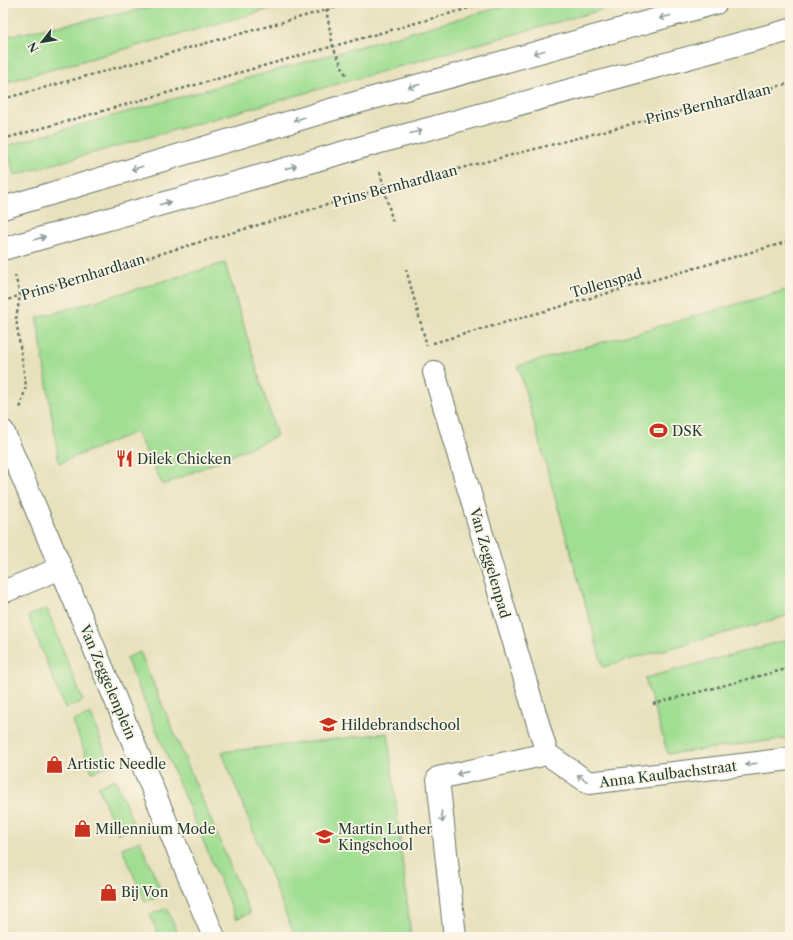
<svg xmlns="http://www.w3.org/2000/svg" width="793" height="940" font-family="'Libre Caslon Text',serif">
<rect width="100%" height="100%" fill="#fcf5e5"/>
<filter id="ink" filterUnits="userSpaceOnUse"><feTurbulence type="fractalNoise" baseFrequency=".025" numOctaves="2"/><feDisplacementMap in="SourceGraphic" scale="8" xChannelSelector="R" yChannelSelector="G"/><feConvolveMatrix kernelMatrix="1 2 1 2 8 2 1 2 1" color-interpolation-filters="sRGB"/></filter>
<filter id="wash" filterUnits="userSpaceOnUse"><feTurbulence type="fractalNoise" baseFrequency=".012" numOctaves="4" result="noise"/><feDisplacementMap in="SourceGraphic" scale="16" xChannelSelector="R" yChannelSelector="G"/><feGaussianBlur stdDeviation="0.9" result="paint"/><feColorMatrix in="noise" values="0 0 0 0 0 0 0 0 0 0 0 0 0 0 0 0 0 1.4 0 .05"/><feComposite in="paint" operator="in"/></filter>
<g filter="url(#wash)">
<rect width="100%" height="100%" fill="#e8e1bd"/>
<g fill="#a0de92" stroke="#608e63">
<path d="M174,3H292L3,83V37Z"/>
<path d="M515,3H626L454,51L15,175L6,146Z"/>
<path d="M225,263L277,436L163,485L136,432L59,463L37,318Z"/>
<path d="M790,289V615L603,667L518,366Z"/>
<path d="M47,609L83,701L65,708L28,616Z"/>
<path d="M790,639V738L668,754L645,678Z"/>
<path d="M140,652L250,913L236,919L126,658Z"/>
<path d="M91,714L110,766L92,772L73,721Z"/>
<path d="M388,733L411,937H295L222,752Z"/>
<path d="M115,779L135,827L118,834L98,787Z"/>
<path d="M140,841L163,895L145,902L122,848Z"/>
<path d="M167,908L179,937H159L150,915Z"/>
</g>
</g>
<g filter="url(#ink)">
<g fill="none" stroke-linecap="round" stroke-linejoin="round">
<defs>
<g id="street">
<path d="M434,372L547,754"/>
<path d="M3,592L61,568"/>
<path d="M455,937L438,778L547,754L589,783L790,759"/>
</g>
<g id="secondary">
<path d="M3,208L337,108L716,3"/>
<path d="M3,249L373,144L790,30"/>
<path d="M3,431L61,568L214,937"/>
</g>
</defs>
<use href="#street" stroke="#657664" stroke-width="24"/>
<use href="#secondary" stroke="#657664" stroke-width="24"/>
<g stroke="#657664" stroke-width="2.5" stroke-dasharray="3 3" stroke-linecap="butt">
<path d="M325,3L333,47L347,77"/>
<path d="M3,99L352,3"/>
<path d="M3,139L487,3"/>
<path d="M380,172L393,223"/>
<path d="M406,269L427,346"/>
<path d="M15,275L20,295L16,319L26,386L20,409"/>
<path d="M3,302L20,295L384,188L790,83"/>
<path d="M433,343L790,241"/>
<path d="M653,704L790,668"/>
</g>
<use href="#street" stroke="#fff" stroke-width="22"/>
<use href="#secondary" stroke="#fff" stroke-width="22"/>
</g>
<defs><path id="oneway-shaft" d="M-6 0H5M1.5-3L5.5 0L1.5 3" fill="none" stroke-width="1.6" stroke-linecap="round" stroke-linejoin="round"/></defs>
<g stroke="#8f9e9a">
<use href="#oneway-shaft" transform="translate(665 17) rotate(165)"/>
<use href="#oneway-shaft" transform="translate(539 52) rotate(165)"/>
<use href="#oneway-shaft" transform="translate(414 86) rotate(165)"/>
<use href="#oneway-shaft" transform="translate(299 119) rotate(163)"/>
<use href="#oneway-shaft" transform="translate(416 132) rotate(-15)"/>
<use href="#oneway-shaft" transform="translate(291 167) rotate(-16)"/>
<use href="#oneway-shaft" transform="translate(137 168) rotate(163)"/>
<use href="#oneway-shaft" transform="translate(165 203) rotate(-16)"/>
<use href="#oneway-shaft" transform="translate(40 238) rotate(-16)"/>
<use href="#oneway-shaft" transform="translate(751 764) rotate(173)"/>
<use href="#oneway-shaft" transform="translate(462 773) rotate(167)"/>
<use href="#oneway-shaft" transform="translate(582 778) rotate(-145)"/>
<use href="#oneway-shaft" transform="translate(442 817) rotate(84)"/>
</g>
</g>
<defs>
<symbol id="stadium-bare" viewBox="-9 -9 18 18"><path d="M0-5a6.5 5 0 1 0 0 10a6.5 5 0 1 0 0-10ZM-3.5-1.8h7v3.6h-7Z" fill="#c8321e" stroke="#fcf5e5" stroke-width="2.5" paint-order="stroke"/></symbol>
<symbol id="restaurant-bare" viewBox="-9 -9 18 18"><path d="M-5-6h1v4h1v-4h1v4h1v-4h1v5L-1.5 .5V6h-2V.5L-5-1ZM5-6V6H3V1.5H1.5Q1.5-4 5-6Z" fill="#c8321e" stroke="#fcf5e5" stroke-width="2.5" paint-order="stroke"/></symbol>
<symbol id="school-bare" viewBox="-9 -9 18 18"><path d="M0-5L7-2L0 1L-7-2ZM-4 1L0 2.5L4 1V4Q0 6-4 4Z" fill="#c8321e" stroke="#fcf5e5" stroke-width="2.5" paint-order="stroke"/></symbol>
<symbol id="shop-bare" viewBox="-9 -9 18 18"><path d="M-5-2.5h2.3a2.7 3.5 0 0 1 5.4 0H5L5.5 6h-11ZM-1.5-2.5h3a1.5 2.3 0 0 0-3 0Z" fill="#c8321e" stroke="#fcf5e5" stroke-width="2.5" paint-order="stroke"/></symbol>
</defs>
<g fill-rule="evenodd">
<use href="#stadium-bare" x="646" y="418" width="25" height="25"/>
<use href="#restaurant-bare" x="112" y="446" width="25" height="25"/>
<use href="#school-bare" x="316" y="712" width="25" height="25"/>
<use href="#shop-bare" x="42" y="752" width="25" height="25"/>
<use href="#shop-bare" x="70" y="816" width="25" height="25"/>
<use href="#school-bare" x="312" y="824" width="25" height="25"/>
<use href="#shop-bare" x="96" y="880" width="25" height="25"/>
</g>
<g text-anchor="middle" stroke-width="3.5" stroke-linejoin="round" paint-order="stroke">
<g font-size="14" fill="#1f3d34" stroke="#fcf5e5">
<text transform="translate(708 104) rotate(-14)" y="5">Prins Bernhardlaan</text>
<text transform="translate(395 186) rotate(-15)" y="5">Prins Bernhardlaan</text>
<text transform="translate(83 277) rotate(-17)" y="5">Prins Bernhardlaan</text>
<text transform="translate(606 283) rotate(-16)" y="5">Tollenspad</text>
<text transform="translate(490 563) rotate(74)" y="5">Van Zeggelenpad</text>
<text transform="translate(108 682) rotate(67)" y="5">Van Zeggelenplein</text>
<text transform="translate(668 774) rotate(-7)" y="5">Anna Kaulbachstraat</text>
</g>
<g font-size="14" fill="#1f3d34" stroke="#fcf5e5" text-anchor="start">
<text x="672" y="436">DSK</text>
<text x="137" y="464">Dilek Chicken</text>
<text x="341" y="730">Hildebrandschool</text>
<text x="67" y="769">Artistic Needle</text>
<text x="95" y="834">Millennium Mode</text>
<text x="338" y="834">Martin Luther<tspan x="338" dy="16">Kingschool</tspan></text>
<text x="121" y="897">Bij Von</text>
</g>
</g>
<rect width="793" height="940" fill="none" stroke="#fcf5e5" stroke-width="16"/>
<g transform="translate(42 42) rotate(239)" stroke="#fcf5e5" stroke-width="3" paint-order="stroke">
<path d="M0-3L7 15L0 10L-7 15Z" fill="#1f3d34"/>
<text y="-6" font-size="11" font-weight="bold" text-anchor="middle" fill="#1f3d34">N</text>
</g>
</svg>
